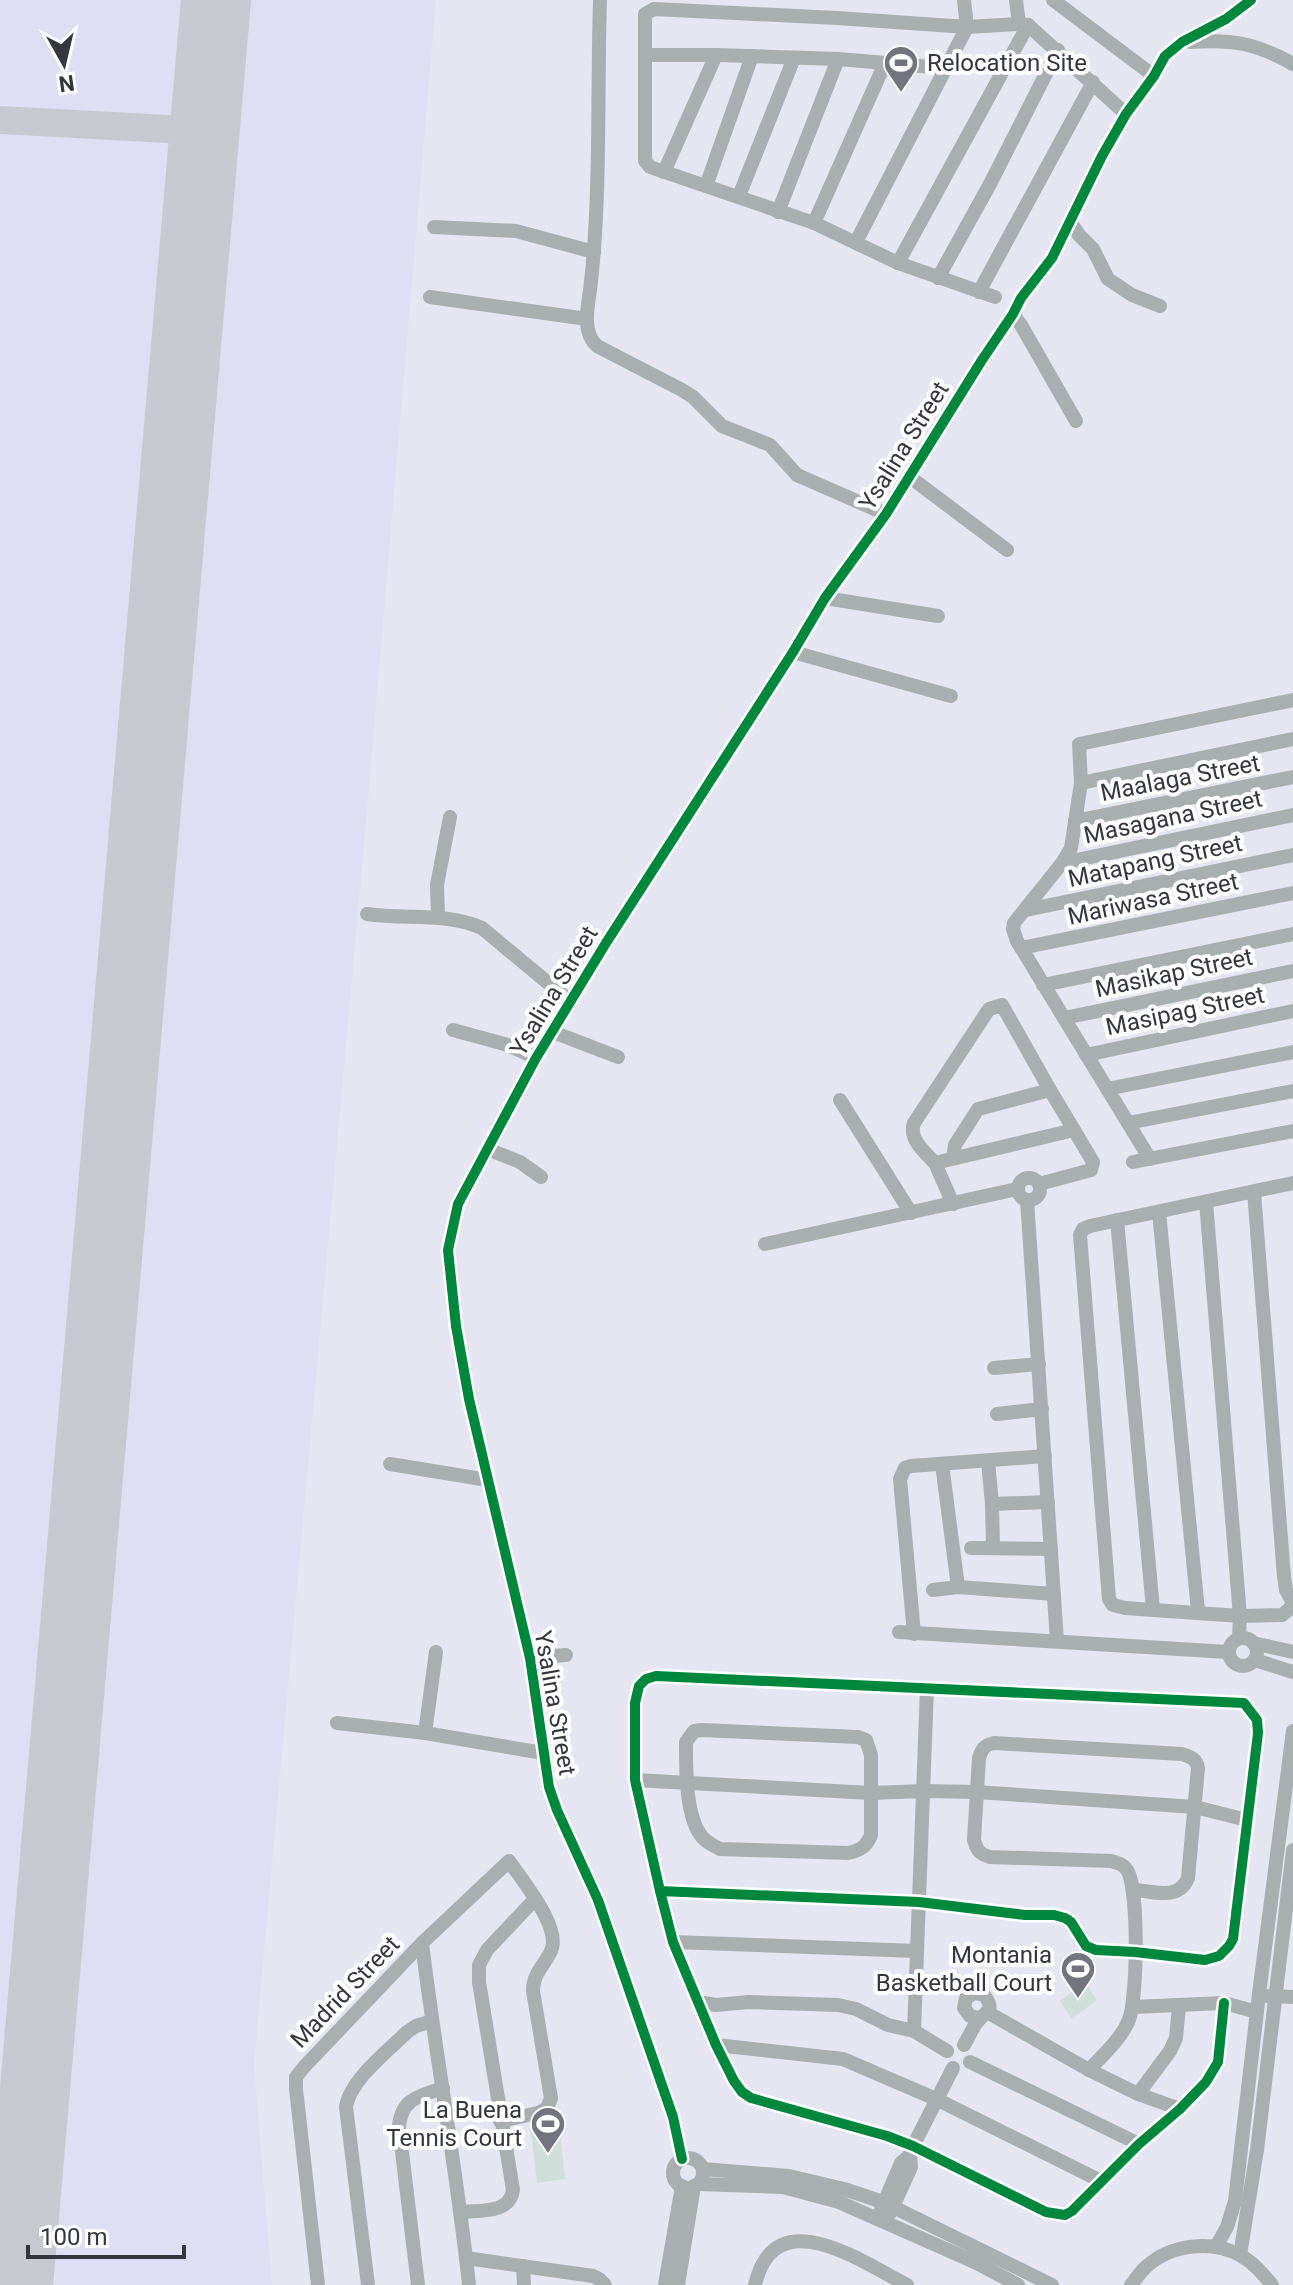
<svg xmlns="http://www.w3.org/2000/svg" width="1293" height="2285" font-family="Roboto,sans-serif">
<rect width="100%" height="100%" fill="#e5e6f1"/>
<path fill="#dedff3" d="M0,0H436L366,823L254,2064L272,2285H0Z"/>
<g fill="#d1dfda">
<path d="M1085,1982L1097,2000L1072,2019L1060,2001Z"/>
<path d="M560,2128L565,2179L537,2183L531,2131Z"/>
</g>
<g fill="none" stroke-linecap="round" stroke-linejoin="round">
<path stroke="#c7c9d0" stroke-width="28" d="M0,120L205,131"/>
<path stroke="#c7c9d0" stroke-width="70" d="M18,2285L216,0"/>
<g stroke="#a9afaf" stroke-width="14">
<path d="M600,0C597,94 601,188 591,282C589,304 580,330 597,346L682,390L693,397L722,426L770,445L797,475L886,514"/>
<path d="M1016,0L1019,24"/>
<path d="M1053,0L1154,76"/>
<path d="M1190,42C1233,39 1255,43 1293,64"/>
<path d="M646,55H716L838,59L945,68"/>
<path d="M664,172L716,55"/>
<path d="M706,186L752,56"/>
<path d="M739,196L794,58"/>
<path d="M778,212L838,59"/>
<path d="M814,223L885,63"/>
<path d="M1071,223L1079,235L1093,249L1108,279L1132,295L1160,306"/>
<path d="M434,227L516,231L594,252"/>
<path d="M856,242L967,27L964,0"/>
<path d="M898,263L1028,25"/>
<path d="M938,278L990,184L1058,50"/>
<path d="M979,292L1093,82"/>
<path d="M430,297L587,319"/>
<path d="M995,297L898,263L814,223L650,167L645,161V14L654,9L837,18L967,27L1019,24L1028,25L1126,114"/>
<path d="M1013,314L1021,325L1076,421"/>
<path d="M910,477L1007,550"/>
<path d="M825,598L938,616"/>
<path d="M793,652L951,696"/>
<path d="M1081,783L1293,739"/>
<path d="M1075,821L1293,777"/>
<path d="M1062,863L1293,815"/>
<path d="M1026,910L1293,855"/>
<path d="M367,914C406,920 445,912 482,928L571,1002"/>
<path d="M438,917L437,885L450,817"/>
<path d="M1021,948L1293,893"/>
<path d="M1043,985L1293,934"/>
<path d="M1064,1018L1293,971"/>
<path d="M453,1030L508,1045L536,1058"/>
<path d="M553,1032L618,1057"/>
<path d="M1086,1055L1293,1011"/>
<path d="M1107,1089L1293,1052"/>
<path d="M1050,1090L1074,1130"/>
<path d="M840,1100L911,1213"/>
<path d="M1128,1123L1293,1091"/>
<path d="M487,1149L520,1162L541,1177"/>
<path d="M1150,1159L1017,941L1013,929L1014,923L1062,863L1071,848L1081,783L1079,744L1293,700"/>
<path d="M1133,1162L1293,1131"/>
<path d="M935,1163C925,1152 908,1139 914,1123L989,1009L1002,1005L1050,1090L978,1109L955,1145L953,1158"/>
<circle cx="1029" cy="1189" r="11"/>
<path d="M1293,1183L1090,1226L1083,1229L1080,1235L1109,1599L1113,1605L1125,1608L1240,1616L1282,1615L1293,1606"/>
<path d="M1254,1192L1284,1577L1286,1590L1293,1603"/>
<path d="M1027,1200L1057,1641"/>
<path d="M1206,1202L1240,1616L1239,1638"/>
<path d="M953,1204L935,1163L1074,1130L1093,1162L1091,1170L1039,1184"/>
<path d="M1159,1212L1198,1611"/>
<path d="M1117,1220L1153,1609"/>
<path d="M765,1244L1017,1189"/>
<path d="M994,1368L1039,1364"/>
<path d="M997,1414L1042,1409"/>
<path d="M988,1461L992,1504L993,1547"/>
<path d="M390,1464L488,1480"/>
<path d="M942,1464L958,1587"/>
<path d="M992,1504L1048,1502"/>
<path d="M971,1548L1051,1549"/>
<path d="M933,1590L958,1587L1054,1594"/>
<path d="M899,1632L1228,1652"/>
<path d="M914,1634L900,1479L905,1468L911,1466L1045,1456"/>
<circle cx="1243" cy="1652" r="14"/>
<path d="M1253,1643L1293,1652"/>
<path d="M530,1658L566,1655"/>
<path d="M1255,1660L1293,1672"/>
<path d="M337,1723L425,1733L543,1753"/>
<path d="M702,1730L858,1737L866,1740L871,1755V1835C866,1847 861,1850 848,1853L720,1849C714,1846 708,1843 703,1838C685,1818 686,1768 686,1742L694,1731Z"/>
<path d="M425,1733L436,1652"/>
<path d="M635,1780L871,1793L924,1791L977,1792L1195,1807L1247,1820"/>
<path d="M660,1891L919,1902L1025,1915H1054L1065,1918L1071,1922L1086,1946L1096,1950L1135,1952L1205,1960L1219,1956L1229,1946L1233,1939L1258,1733L1257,1720L1244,1703L656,1676L646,1679L639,1686L635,1703V1780L660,1891L673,1942L716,2045L734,2081L742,2092L751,2098L887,2136L913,2146L1046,2212L1065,2215L1072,2211L1139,2144L1180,2109L1206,2082L1218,2062L1224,2003"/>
<path d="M673,1942L917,1951"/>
<path d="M422,1943C436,2058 457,2171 469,2285"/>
<path d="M1267,1996L1293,1997"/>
<path d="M698,2002L716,2005L749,2002L838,2005L856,2009L888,2025L914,2031L947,2051"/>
<path d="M1133,2007L1224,2003L1257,2012"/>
<path d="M987,2012L1089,2070L1138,2094L1180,2109"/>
<path d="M914,2031L927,1688"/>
<path d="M716,2045L843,2059L936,2099L1101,2181"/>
<path d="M964,2045C969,2037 972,2028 978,2021C986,2011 996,2010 984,1995L974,1993L966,1998L964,2008L970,2016L980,2018"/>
<path d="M970,2062L1139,2144"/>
<path d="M1089,2070C1102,2056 1120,2040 1128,2022C1138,2002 1139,1888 1127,1870C1123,1864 1118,1863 1111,1861L990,1857C980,1854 977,1851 974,1840L979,1758C982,1749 984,1745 994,1743L1182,1754C1190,1757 1196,1758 1198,1768L1188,1878C1179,1901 1154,1891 1134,1890"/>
<path d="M1138,2094L1170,2051L1176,2038L1179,2006"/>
<circle cx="688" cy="2173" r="15"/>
<path d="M682,2159L673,2117L598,1900L557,1810L549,1787L530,1658L469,1399L456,1326L448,1250L458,1204L536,1058L606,943L793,652L825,598L886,514L982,360L1013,314L1021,298L1052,258L1102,156L1126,114L1154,76L1165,56L1182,42L1226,19L1251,0"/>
<path d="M703,2169L789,2176L844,2189L883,2202L1052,2285"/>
<path d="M698,2184L783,2187L839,2202L977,2263L1018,2285"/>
<path d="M881,2210L901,2163L910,2155"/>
<path d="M461,2212C480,2210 510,2214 513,2190L479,1982V1965L487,1950L535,1899"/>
<path d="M890,2213L911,2167L910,2155L913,2146L953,2068"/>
<path d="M1216,2247L1227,2227L1235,2201L1259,1994L1293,1731"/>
<path d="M1240,2255L1257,2150L1293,1850"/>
<path d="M466,2258L593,2276L599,2279L605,2285"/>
<path d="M523,2266L524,2285"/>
<path d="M318,2285L296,2089V2077L304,2067L422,1943L509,1861C522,1880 562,1928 551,1951C544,1966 533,1973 533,1991L551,2098L547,2108L538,2113L500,2121"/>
<path d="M368,2285L346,2107C350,2080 388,2051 407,2032L416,2026L432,2021"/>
<path d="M418,2285L399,2127C401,2099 419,2096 443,2088"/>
<path d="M665,2285L682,2186"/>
<path d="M678,2285L694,2186"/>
<path d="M755,2285C775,2200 860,2261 907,2285"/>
<path d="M1131,2285C1136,2279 1141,2271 1147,2266C1172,2244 1211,2240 1240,2255C1254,2263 1263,2274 1272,2285"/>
</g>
<defs>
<g id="cycleway">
<path d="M660,1891L919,1902L1025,1915H1054L1065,1918L1071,1922L1086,1946L1096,1950L1135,1952L1205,1960L1219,1956L1229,1946L1233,1939L1258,1733L1257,1720L1244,1703L656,1676L646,1679L639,1686L635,1703V1780L660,1891L673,1942L716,2045L734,2081L742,2092L751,2098L887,2136L913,2146L1046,2212L1065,2215L1072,2211L1139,2144L1180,2109L1206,2082L1218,2062L1224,2003"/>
<path d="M682,2159L673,2117L598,1900L557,1810L549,1787L530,1658L469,1399L456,1326L448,1250L458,1204L536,1058L606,943L793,652L825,598L886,514L982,360L1013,314L1021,298L1052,258L1102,156L1126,114L1154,76L1165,56L1182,42L1226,19L1251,0"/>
</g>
</defs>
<use href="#cycleway" stroke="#fff" stroke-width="15"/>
<use href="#cycleway" stroke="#00873e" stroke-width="10"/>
</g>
<defs>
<symbol id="stadium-pin" viewBox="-11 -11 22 30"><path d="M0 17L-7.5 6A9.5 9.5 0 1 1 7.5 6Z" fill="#73747d" stroke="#fff"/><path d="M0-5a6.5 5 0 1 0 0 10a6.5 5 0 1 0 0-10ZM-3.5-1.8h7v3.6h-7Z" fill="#fff"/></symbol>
</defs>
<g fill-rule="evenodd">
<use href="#stadium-pin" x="881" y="43" width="40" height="54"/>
<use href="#stadium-pin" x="1058" y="1949" width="40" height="54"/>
<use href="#stadium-pin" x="528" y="2104" width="40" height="54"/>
</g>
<g text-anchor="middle" stroke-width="8" stroke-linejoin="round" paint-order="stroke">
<g font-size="24" fill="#35363e" stroke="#fff" text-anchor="end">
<text x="927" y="71" text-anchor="start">Relocation Site</text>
<text x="1052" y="1963">Montania<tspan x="1052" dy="28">Basketball Court</tspan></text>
<text x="522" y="2118">La Buena<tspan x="522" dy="28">Tennis Court</tspan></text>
</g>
<g font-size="24" fill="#35363e" stroke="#fff">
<text transform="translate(904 446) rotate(-58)" y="8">Ysalina Street</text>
<text transform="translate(1180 778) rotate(-11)" y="8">Maalaga Street</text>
<text transform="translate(1173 817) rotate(-12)" y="8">Masagana Street</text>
<text transform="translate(1155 861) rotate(-12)" y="8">Matapang Street</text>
<text transform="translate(1153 899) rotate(-12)" y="8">Mariwasa Street</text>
<text transform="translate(1174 973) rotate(-12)" y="8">Masikap Street</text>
<text transform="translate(554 991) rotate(-59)" y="8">Ysalina Street</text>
<text transform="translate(1185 1011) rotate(-12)" y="8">Masipag Street</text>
<text transform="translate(555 1703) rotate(80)" y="8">Ysalina Street</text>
<text transform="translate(345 1992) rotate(-46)" y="8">Madrid Street</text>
</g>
</g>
<g transform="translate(64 64) rotate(172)" stroke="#ffffff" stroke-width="6" paint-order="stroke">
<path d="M0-6L14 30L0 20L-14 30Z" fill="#35363e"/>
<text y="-12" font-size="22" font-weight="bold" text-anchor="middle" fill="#35363e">N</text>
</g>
<path d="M28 2245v12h156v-12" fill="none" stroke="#35363e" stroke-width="4"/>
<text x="40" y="2245" font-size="24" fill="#35363e" stroke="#ffffff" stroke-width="6" paint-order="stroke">100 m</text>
</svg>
